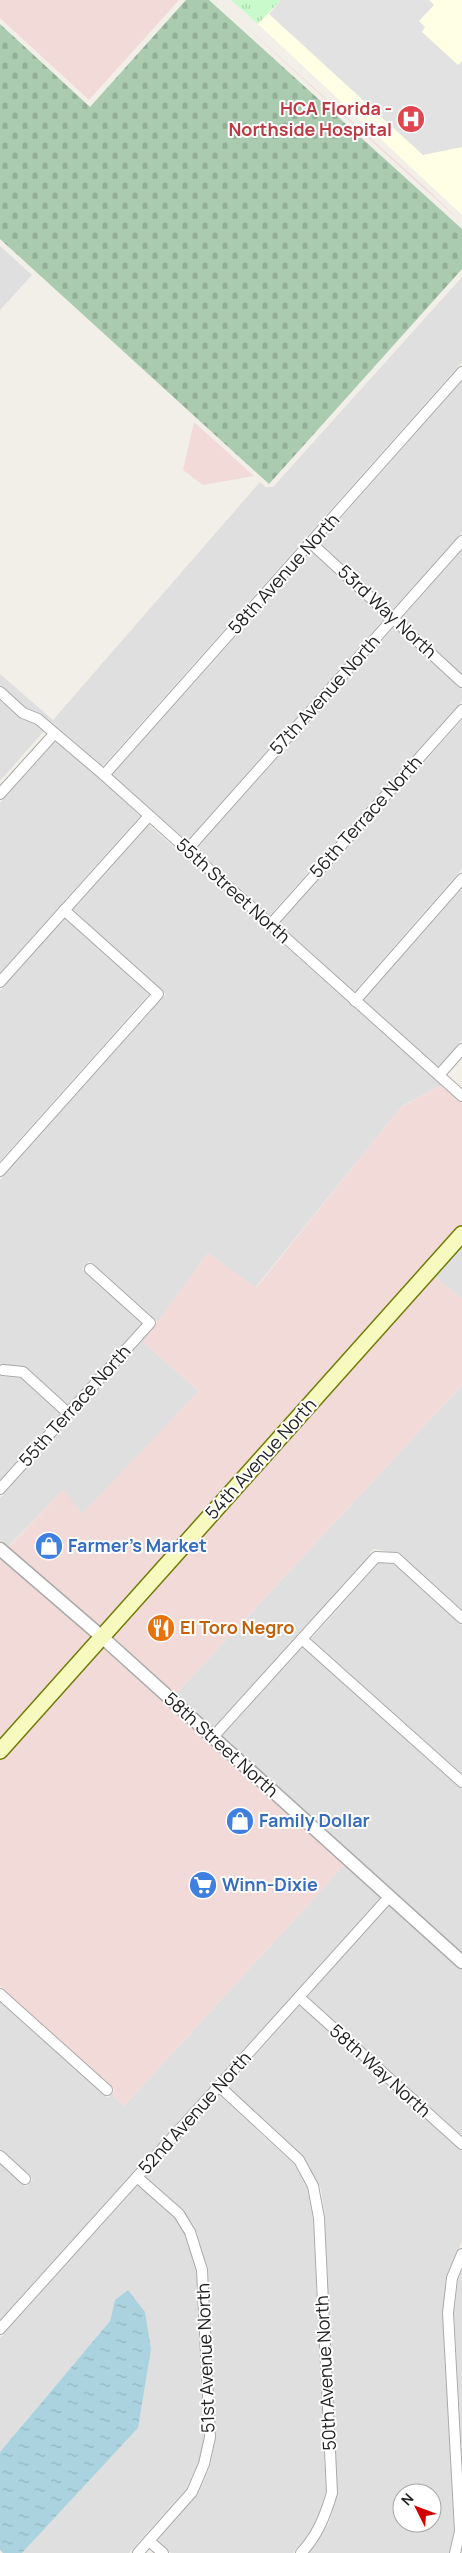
<svg xmlns="http://www.w3.org/2000/svg" width="462" height="2553" font-family="Manrope,sans-serif">
<defs>
<pattern id="cemetery-stones" width="16" height="16" patternUnits="userSpaceOnUse" patternTransform="scale(1.25)"><rect width="16" height="16" fill="#aacbaf"/><path d="M2 7V4a2 2 0 0 1 4 0v3zM10 15v-3a2 2 0 0 1 4 0v3z" fill="#92ae96"/></pattern>
<pattern id="park-tufts" width="24" height="20" patternUnits="userSpaceOnUse" patternTransform="scale(1.25)"><rect width="24" height="20" fill="#c8facc"/><path d="M3 7l-1-3M5 7V3M7 7l1-3M15 17l-1-3M17 17v-4M19 17l1-3" fill="none" stroke="#acd6af"/></pattern>
<pattern id="water-ripples" width="26" height="14" patternUnits="userSpaceOnUse" patternTransform="scale(1.25)"><rect width="26" height="14" fill="#aad3df"/><path d="M2 4q2-2 4 0t4 0M15 11q2-2 4 0t4 0" fill="none" stroke="#92b5bf"/></pattern>
</defs>
<rect width="100%" height="100%" fill="#f2efe9"/>
<g fill="#e0dfdf" fill-rule="evenodd">
<path d="M0,246L32,275L0,310Z"/>
<path d="M462,277V362L103,766L42,715L26,708L0,685V674L53,720L260,482L266,487H273Z"/>
<path d="M462,381V532L392,610L319,543Z"/>
<path d="M462,550V674L402,618Z"/>
<path d="M312,551L385,618L187,841L112,775Z"/>
<path d="M394,627L462,689V701L270,915L196,849Z"/>
<path d="M0,700L19,717L35,724L44,731L0,781Z"/>
<path d="M462,720V869L354,992L279,924Z"/>
<path d="M56,741L101,779L140,816L0,973V803Z"/>
<path d="M149,825L442,1085L402,1106L255,1288L208,1253L158,1322L89,1261L82,1269L142,1323L68,1405L27,1368L0,1364V1180L166,994L73,910Z"/>
<path d="M462,888V1040L438,1067L363,1001Z"/>
<path d="M65,918L149,994L0,1161V991Z"/>
<path d="M462,1244V1299L434,1276Z"/>
<path d="M151,1331L143,1342L199,1391L82,1515L63,1490L8,1547L0,1540V1498Z"/>
<path d="M0,1376L21,1378L60,1413L0,1480Z"/>
<path d="M462,1385V1611L399,1554L375,1549L370,1552V1555L212,1729L174,1696Z"/>
<path d="M379,1563L394,1564L462,1626V1775L311,1639Z"/>
<path d="M303,1647L462,1789V1955L221,1737Z"/>
<path d="M345,1864L381,1897L0,2320V2163L26,2187L33,2179L0,2149V2001L108,2098L112,2094L124,2106Z"/>
<path d="M390,1905L462,1970V2137L307,1997Z"/>
<path d="M300,2005L462,2151V2241L446,2277L443,2312L454,2530L449,2553H309L329,2523L337,2495L325,2218L321,2189L302,2156L227,2087ZM402,2493H432V2523H402Z"/>
<path d="M219,2095L294,2164L307,2187L313,2218L326,2491L318,2518L305,2539L293,2553H171L157,2541L197,2494L210,2467L216,2437L208,2269L194,2225L182,2210L145,2177Z"/>
<path d="M138,2185L174,2217L185,2234L197,2270L204,2436L199,2461L187,2488L129,2553H22L138,2428L115,2300L110,2321L0,2452V2338Z"/>
<path d="M462,2270V2455L454,2313L458,2280Z"/>
</g>
<g fill="#f2dad9">
<path d="M0,0H179L89,100L0,18Z"/>
<path d="M216,0L425,187L462,223Z"/>
<path d="M194,422L254,476L203,485L183,470Z"/>
<path d="M442,1085L462,1103V1225L101,1629L0,1540L9,1547L64,1489L82,1514L199,1391L143,1342L208,1253L256,1288L401,1107Z"/>
<path d="M434,1276L462,1299V1385L174,1696L110,1637Z"/>
<path d="M0,1556L94,1637L0,1742Z"/>
<path d="M103,1646L345,1864L124,2106L112,2094L115,2090L0,1986V1760Z"/>
</g>
<path fill="#ffffe5" d="M241,0H462V215L258,24Z"/>
<path fill="url(#cemetery-stones)" d="M186,0H209L462,229V269L269,484L0,239V24L90,107Z"/>
<path fill="url(#park-tufts)" d="M231,0H281L258,24Z"/>
<path fill="#e2e2e2" d="M281,0H429L434,5L419,21L425,27L422,32L458,65L462,61V147L423,155L269,14Z"/>
<path fill="url(#water-ripples)" d="M128,2290L145,2312L151,2349L138,2428L22,2553H3L0,2550V2452L110,2321L115,2300Z"/>
<g fill="none" stroke-linecap="round" stroke-linejoin="round">
<defs>
<g id="minor">
<path d="M311,543L462,682"/>
<path d="M0,692L23,713L38,719L104,775L462,1096"/>
<path d="M104,775L462,372"/>
<path d="M0,794L54,734"/>
<path d="M188,849L462,541"/>
<path d="M271,924L462,710"/>
<path d="M0,982L148,817"/>
<path d="M355,1001L462,879"/>
<path d="M439,1075L462,1049"/>
<path d="M0,1171L158,994L64,910"/>
<path d="M3,1370L23,1372L68,1413"/>
<path d="M0,1489L150,1323L90,1269"/>
<path d="M302,1639L462,1782"/>
<path d="M213,1737L376,1557L396,1558L462,1618"/>
<path d="M0,1994L107,2090"/>
<path d="M299,1997L462,2144"/>
<path d="M219,2086L299,2160L313,2186L319,2218L332,2493C325,2516 318,2535 301,2553"/>
<path d="M0,2156L25,2179"/>
<path d="M137,2177L179,2214L190,2232L202,2270L210,2437L204,2464L192,2492L138,2553"/>
<path d="M0,2329L389,1897"/>
<path d="M149,2541L163,2553"/>
<path d="M455,2553L460,2531L448,2313L452,2278L462,2254"/>
</g>
<path id="tertiary" d="M0,1549L102,1637L462,1962"/>
<path id="secondary" d="M0,1751L462,1234"/>
</defs>
<use href="#minor" stroke="#a9a9a9" stroke-width="12"/>
<use href="#tertiary" stroke="#a9a9a9" stroke-width="15"/>
<use href="#secondary" stroke="#707d05" stroke-width="18"/>
<use href="#minor" stroke="#fff" stroke-width="10"/>
<use href="#tertiary" stroke="#fff" stroke-width="12"/>
<use href="#secondary" stroke="#f7fabf" stroke-width="15"/>
</g>
<defs>
<symbol id="hospital-disc" viewBox="-11 -11 22 22"><circle r="9.5" fill="#e0444e" stroke="#fff"/><path d="M-5-5h3v3.5h4V-5h3V5h-3V1.5h-4V5h-3Z" fill="#fff"/></symbol>
<symbol id="shop-disc" viewBox="-11 -11 22 22"><circle r="9.5" fill="#3f7fe0" stroke="#fff"/><path d="M-5-2.5h2.3a2.7 3.5 0 0 1 5.4 0H5L5.5 6h-11ZM-1.5-2.5h3a1.5 2.3 0 0 0-3 0Z" fill="#fff"/></symbol>
<symbol id="restaurant-disc" viewBox="-11 -11 22 22"><circle r="9.5" fill="#e8710a" stroke="#fff"/><path d="M-5-6h1v4h1v-4h1v4h1v-4h1v5L-1.5 .5V6h-2V.5L-5-1ZM5-6V6H3V1.5H1.5Q1.5-4 5-6Z" fill="#fff"/></symbol>
<symbol id="supermarket-disc" viewBox="-11 -11 22 22"><circle r="9.5" fill="#3f7fe0" stroke="#fff"/><path d="M-6-5.5h2.5l.6 2H6L4.5 2H-2.5L-4.4-4H-6ZM-1.5 3.2a1.3 1.3 0 1 0 .1 0ZM3 3.2a1.3 1.3 0 1 0 .1 0Z" fill="#fff"/></symbol>
</defs>
<g fill-rule="evenodd">
<use href="#hospital-disc" x="395" y="103" width="32" height="32"/>
<use href="#shop-disc" x="33" y="1530" width="32" height="32"/>
<use href="#restaurant-disc" x="145" y="1612" width="32" height="32"/>
<use href="#shop-disc" x="224" y="1805" width="32" height="32"/>
<use href="#supermarket-disc" x="187" y="1869" width="32" height="32"/>
</g>
<g text-anchor="middle" stroke-width="4" stroke-linejoin="round" paint-order="stroke">
<g font-size="18" font-weight="bold" fill="#be3a42" stroke="#fff" text-anchor="end">
<text x="392" y="115">HCA Florida -<tspan x="392" dy="21">Northside Hospital</tspan></text>
</g>
<g font-size="18" fill="#222" stroke="#fff">
<text transform="translate(284 574) rotate(-48)" y="6">58th Avenue North</text>
<text transform="translate(387 612) rotate(43)" y="6">53rd Way North</text>
<text transform="translate(325 695) rotate(-48)" y="6">57th Avenue North</text>
<text transform="translate(366 817) rotate(-48)" y="6">56th Terrace North</text>
<text transform="translate(233 891) rotate(42)" y="6">55th Street North</text>
<text transform="translate(75 1406) rotate(-48)" y="6">55th Terrace North</text>
<text transform="translate(261 1459) rotate(-48)" y="6">54th Avenue North</text>
<text transform="translate(221 1745) rotate(42)" y="6">58th Street North</text>
<text transform="translate(380 2071) rotate(42)" y="6">58th Way North</text>
<text transform="translate(195 2113) rotate(-48)" y="6">52nd Avenue North</text>
<text transform="translate(206 2358) rotate(-92)" y="6">51st Avenue North</text>
<text transform="translate(326 2373) rotate(-93)" y="6">50th Avenue North</text>
</g>
<g font-size="18" font-weight="bold" fill="#366cbe" stroke="#fff" text-anchor="start">
<text x="68" y="1552">Farmer's Market</text>
<text x="259" y="1827">Family Dollar</text>
<text x="222" y="1891">Winn-Dixie</text>
</g>
<g font-size="18" font-weight="bold" fill="#c56008" stroke="#fff" text-anchor="start">
<text x="180" y="1634">El Toro Negro</text>
</g>
</g>
<g transform="translate(417 2508) rotate(312)"><circle r="24" fill="#ffffff" stroke="#a7a7a7"/>
<path d="M0-4L9 19L0 12L-9 19Z" fill="#d40000"/>
<text y="-8" font-size="14" font-weight="bold" text-anchor="middle" fill="#222222">N</text>
</g>
</svg>
